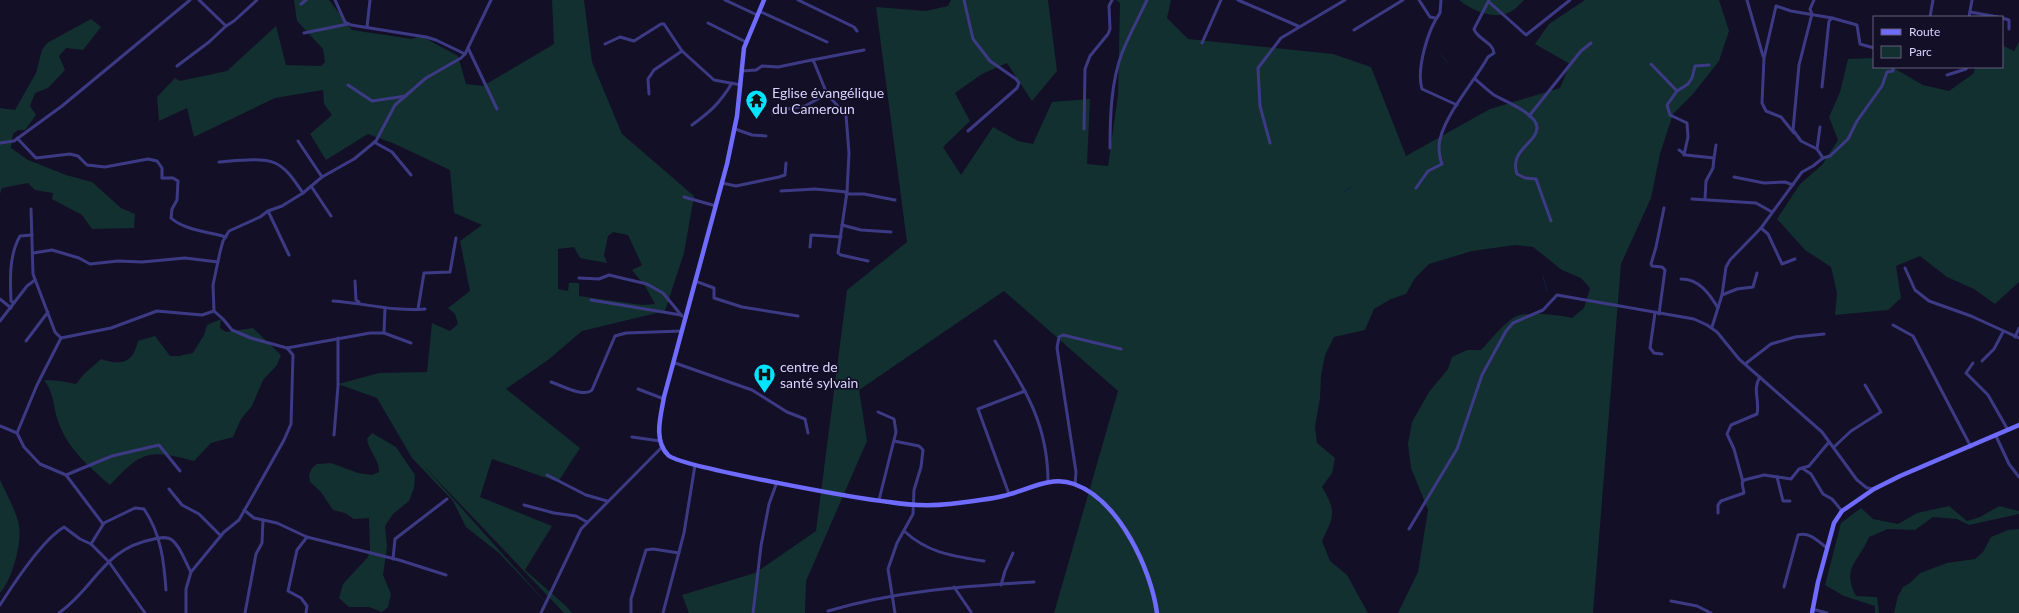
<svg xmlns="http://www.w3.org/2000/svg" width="2019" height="613" font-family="Lato,sans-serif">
<rect width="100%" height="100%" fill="#130f26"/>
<g fill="#12302f" fill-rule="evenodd">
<path d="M294,0H329L352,30L412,39L421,36L458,56L466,84L483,86L554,44L552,0H584L592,62L622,134L694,196L684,253L665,311L582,331L548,360L506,389L580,448L558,482L492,459L480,497L552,526L525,570L566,606L572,613H564L422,464L551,608L499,553L466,527L453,501L412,458L377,398L338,384L379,373L427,372L432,323L450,331L458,324L455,314L448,308L470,291L460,241L482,225L454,213L450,170L395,144L368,134L326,160L310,134L332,115L324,104L323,90L275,98L194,137L187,108L159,121L157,97L175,78L180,81L227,71L276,26L286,65L321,66L325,62L323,49L297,21ZM613,232L628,235L642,265L632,270L645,286L655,304L642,305L579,296V283H569L568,291L558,289V249L574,247L580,258L607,263L604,255L608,236Z"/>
<path d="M951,0H1048L1057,71L1032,101L1007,63L982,74L955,93L970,121L943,147L961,175L993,127L1018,141L1033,144L1052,102L1090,99L1087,164L1108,166L1118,95L1120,3L1116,0H1171L1167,18L1188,39L1333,54L1371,67L1406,156L1490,109L1560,88L1570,64L1535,44L1549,24L1585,0H1719L1729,31L1719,61L1693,94L1673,114L1660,154L1651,198L1621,264L1593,613H1398L1418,572L1428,510L1411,468L1408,444L1412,422L1429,392L1448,369L1452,357L1467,350H1481C1490,341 1505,321 1517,316C1530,311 1559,315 1572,318L1584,308L1590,288L1581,278L1562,270L1533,247L1515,245L1472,251L1429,264L1415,278L1406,294L1391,299L1374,309L1365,330L1334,337L1325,355L1321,376L1320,398L1315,427L1317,443L1335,458L1332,473L1322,487C1337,512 1334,516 1322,541L1330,561L1347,575L1368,613H1054L1118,391L1004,291L859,390L867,441L806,581L805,613H689L682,595L755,573L816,531L847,290L907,242L876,7L926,11L948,6Z"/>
<path d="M1459,0H1524C1520,4 1515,10 1510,12C1493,20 1473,11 1459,0Z"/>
<path d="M91,19L101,27L83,50L66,48L59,56L65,70L48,88L35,93L30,106L36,115L25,130H18L13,134L11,148L28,160L66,175L92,182L121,208L135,214L134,228L92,229L82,215L52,199L53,193L35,190L28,183L2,188L0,194V108L15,110L36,73L42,50L47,43Z"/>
<path d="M2019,42V282L1995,304L1974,289L1947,277L1920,256L1896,266L1901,298L1888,310L1835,315L1837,293L1831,267L1805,250L1777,219L1800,184L1822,165L1838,140L1829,117L1840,92L1848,59L1872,58L1874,59V67H1892L1923,85L1949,91L1974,73L1975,67H2002V45L2014,51Z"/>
<path d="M221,319L220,328L226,332L253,328L281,355L277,365L263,380L252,406L241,419L233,437L211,443L194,461C148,449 142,451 110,485C88,466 67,448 58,421C53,407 54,392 44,380L61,381L76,384L83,375L101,359C122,366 133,363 138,341L155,336L170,356H179L193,353L204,335L207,325Z"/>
<path d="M372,433L396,447L415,475L414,488L409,501L393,514L385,526L387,547L383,575L391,594L388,607L382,612L369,607H349L339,598L343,584L368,557L370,550L369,518L354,519L345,513L333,510L321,492L310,482L309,475L312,468L317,464L331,463L358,473L372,475L379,472C380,460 369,452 367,439Z"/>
<path d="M0,480C5,491 18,515 19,526C22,544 12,580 0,593Z"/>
<path d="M1949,506L1967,521L1980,517L1999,506L2019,511V514L1969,525L1957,519L1933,517L1915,530L1888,529L1869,537C1859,562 1841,567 1856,596L1877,597L1879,613H1875V606L1844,596L1825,585L1841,523L1861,508L1873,519L1898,524L1917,513Z"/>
<path d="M2019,529V613H1894L1898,596L1903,587L1910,583L1920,573L1947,563L1975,559L1983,552L1991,537L2008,530Z"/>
</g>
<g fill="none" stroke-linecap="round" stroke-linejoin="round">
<g stroke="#0c2248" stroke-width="1">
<path d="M1441,55L1448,63"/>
<path d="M1345,191L1351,187"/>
<path d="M1543,276L1547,291"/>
</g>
<g stroke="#3d3a85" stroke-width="3">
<path d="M199,0L226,26L234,21L257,0"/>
<path d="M335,0L345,22L351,25L426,37L436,40L465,54"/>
<path d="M725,0L757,15"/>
<path d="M798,0L854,27L857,31"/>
<path d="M964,0L973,39L990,61L1016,79L1019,83L1017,88L968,131"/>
<path d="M1238,0L1298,26"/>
<path d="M1419,0L1430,17L1435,18"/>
<path d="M1441,0L1440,13C1428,29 1416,69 1422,89L1457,105"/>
<path d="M1747,0L1763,56"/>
<path d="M1814,0L1810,9L1812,14L1799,65L1793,130L1801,141L1817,149L1823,158"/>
<path d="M1489,2L1526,35L1570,0"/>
<path d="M301,4L306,0"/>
<path d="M759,11L827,42"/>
<path d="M1970,12L1998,17"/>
<path d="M1930,17L1933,0"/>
<path d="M1969,17L1972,0"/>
<path d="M1832,18L1857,25L1860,44L1874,48"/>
<path d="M2002,18L2009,20V29"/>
<path d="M708,23L746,42"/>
<path d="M367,27L370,0"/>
<path d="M1354,30L1403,0"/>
<path d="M304,33L348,24"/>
<path d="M1202,43L1221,0"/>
<path d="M605,44L620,37L634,41L661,24H664L682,51L714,80L741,85"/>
<path d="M468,48L497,109"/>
<path d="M812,60L864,50"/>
<path d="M1651,64L1677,91"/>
<path d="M177,66L209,42L226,26"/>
<path d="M742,71L756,70L762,66L778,67L812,60L814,62L827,94L846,115L849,153L847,192L838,253L841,255L868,261"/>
<path d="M1947,75L1966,69L1967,67"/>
<path d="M1475,79C1481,84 1487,90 1494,95C1504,101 1538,114 1537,128C1536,144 1509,150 1517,174L1525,178L1536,179L1551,221"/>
<path d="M348,85L372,101L406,96"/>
<path d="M649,94L648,79L654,70L682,51"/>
<path d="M773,114L782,110L805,106L827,94"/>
<path d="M1529,116L1581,51L1591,43"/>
<path d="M692,125C710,112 720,103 732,83"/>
<path d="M735,129L752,135L766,136"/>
<path d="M1084,129L1085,69L1090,56L1108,34L1110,29L1109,6L1112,0"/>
<path d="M1794,133L1781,117L1766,111L1762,103L1764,58L1776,6L1791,11L1832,18L1829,21L1822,87"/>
<path d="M17,138L36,158L70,154L78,156L87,165L105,167L148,159L157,161L162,168V178H173L178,181L177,200L172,209L171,218C184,230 209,232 226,237"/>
<path d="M298,141L322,177"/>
<path d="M374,142L392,152L411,175"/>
<path d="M0,143L14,141L62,106L190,0"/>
<path d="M1270,143L1260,106L1258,68L1281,38L1345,0"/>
<path d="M1110,148C1110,117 1111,82 1122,53C1129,35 1139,17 1147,0"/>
<path d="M1817,149L1820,127"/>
<path d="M1679,150L1686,155L1714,158L1713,168L1706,181L1705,199"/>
<path d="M1684,155L1688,137L1687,123L1670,115L1667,105L1677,91L1688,84L1692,78L1695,66L1709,65"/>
<path d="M1714,158L1716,145"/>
<path d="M219,162C234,161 262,157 275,163C288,169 295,182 303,193"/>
<path d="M1734,177L1764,183L1785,182L1793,185"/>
<path d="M722,183L736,186L779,177L785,175L786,163"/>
<path d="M311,186L331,216"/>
<path d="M1416,188L1428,171L1442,164C1440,159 1439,152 1439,146C1440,120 1475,81 1488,57L1494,53C1493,42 1477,39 1474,29L1489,0"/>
<path d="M781,191L815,189L847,192"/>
<path d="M846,194H864L895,200"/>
<path d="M684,197L716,206"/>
<path d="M1692,199L1756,203L1772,212"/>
<path d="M31,209L33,274L55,332L61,338L111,328L157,311L202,315L214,311"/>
<path d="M268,211L289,255"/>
<path d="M842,225L861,230L891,232"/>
<path d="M1761,228L1768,234L1782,264L1795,259"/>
<path d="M810,247L811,235L841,237"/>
<path d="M33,253L52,250L79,258L90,264L118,261L142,262L185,258L218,262"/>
<path d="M1905,268L1915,290L1929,301L1971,316L2019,338"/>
<path d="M579,278L599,279L609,275L647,284L663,293L682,316"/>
<path d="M1681,279C1699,279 1709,293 1718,308"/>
<path d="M355,281L356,300L359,302"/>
<path d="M695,281L714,288V298L742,307L798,316"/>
<path d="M1722,295L1737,289L1753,287L1757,273"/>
<path d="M0,299L11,308"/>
<path d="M591,300L681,315"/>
<path d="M333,301C364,303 394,312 425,309"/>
<path d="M14,303L11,301C10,280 9,255 20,236L32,235"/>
<path d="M418,309L424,273L450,272L456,238"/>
<path d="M1655,313L1650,348L1654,353L1662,354"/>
<path d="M1659,314L1665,270L1662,267L1652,266L1651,264L1656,247L1664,208"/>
<path d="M0,321L27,286L35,280"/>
<path d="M1893,325L1913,336L1971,447"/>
<path d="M1712,327L1722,295L1726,267L1730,260L1761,228L1802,172L1813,166L1823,158L1830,156L1848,139L1857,121L1882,86L1887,72L1893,71V67"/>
<path d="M384,333L385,308"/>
<path d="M2015,337L2019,328"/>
<path d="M26,341L48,312"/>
<path d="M995,341C1025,389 1048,424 1048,482"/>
<path d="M287,348L370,333H384L411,343"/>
<path d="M1982,361L1994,349L2003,332"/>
<path d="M675,363L752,390L787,412L805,419L808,433"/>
<path d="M1973,363L1966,373L1988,395L2008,430"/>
<path d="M1745,364L1771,344L1795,337L1824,334"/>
<path d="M551,382C561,385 583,398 592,390L615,336L626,333L682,331"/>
<path d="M638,389L664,399"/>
<path d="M878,412L894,419L896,432L879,500"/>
<path d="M0,426L17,433L24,447L40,464L66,475L103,524"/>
<path d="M17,433L37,385L61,338"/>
<path d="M334,435L338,386V338"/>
<path d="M1996,436L2009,464L2019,477"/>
<path d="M632,437L660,441"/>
<path d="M894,441L919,446L923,450L921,467L914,490L913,514L897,543L888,569L895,613"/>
<path d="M1834,447L1851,431L1881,412L1865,385"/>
<path d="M1802,468L1811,474L1823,494L1832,499L1842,511"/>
<path d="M66,475L112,456L159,445L180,471"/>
<path d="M547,475L586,495L607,501"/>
<path d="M1777,477L1783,501H1790"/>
<path d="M1743,482L1734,449L1727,434L1731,425L1757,414C1760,401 1752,389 1760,377"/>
<path d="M1075,484L1076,472L1057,348L1059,337L1063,335L1121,349"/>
<path d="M169,489L182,505L199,514L221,536"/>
<path d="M1009,494L978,409L1025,391"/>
<path d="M524,505L554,513L576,516L587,522"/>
<path d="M244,510L254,518L277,523L307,537L399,560L446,575"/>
<path d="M1718,513V505L1721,501L1744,493L1742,483L1744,480L1764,475L1791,479L1799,469L1809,466L1829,442"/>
<path d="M1409,529L1457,449L1482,375L1506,331L1513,323L1543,310L1557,295L1694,319L1707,325L1717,332L1739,359L1822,432L1857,480L1867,488L1874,489"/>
<path d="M904,531C928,553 952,556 984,561"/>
<path d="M91,544L104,523L135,508L144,509C161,534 164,561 166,590"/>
<path d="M393,559L395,539L447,499"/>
<path d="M1001,585L1005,571L1013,553"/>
<path d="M954,587L971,612"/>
<path d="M1784,587L1798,535C1809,531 1819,542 1827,548"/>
<path d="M1671,601L1697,606L1711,613"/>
<path d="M0,605C14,583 42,540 64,527L80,539L91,544L109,562L145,613"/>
<path d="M1812,609L1827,613"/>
<path d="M828,611C895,591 965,586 1034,582"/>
<path d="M59,613C97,586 102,549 154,539C160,538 167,536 172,540C181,547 185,562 191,572"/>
<path d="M186,613V589L191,572L224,532L239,520L284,440L291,424L293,355L287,348L251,338L232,330L223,319L214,311L213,285L220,252L223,241L229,231L260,217L268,211L282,206L303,193L322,177L354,159L376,141L395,105L426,78L461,58L465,54L491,0"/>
<path d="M245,613L256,554L262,543L263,520"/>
<path d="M306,613L307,606L301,598L288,591L297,550L307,537"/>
<path d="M541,613L581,529L663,446"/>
<path d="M631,613V599L646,550L653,549L679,553"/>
<path d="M663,613L684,533L695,465"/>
<path d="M753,613L761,546L769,504L777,482"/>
</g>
<g stroke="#6f6bff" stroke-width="4.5">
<path d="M764,0L744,48L737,116L727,164L664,397C661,415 653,440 668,455C680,467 861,499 889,502C908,505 931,506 949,504C967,502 986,500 1003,496C1026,491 1050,475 1074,484C1119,500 1151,569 1157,613"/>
<path d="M1812,613L1818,582L1834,523L1842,511L1874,489L1900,476L2019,425"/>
</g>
</g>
<defs>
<symbol id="temple-pin" viewBox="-11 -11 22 30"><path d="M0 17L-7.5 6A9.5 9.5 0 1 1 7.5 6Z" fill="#00e5ff" stroke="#130f26"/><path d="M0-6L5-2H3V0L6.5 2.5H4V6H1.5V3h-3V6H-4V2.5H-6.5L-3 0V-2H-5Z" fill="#111"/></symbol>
<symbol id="hospital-pin" viewBox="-11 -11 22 30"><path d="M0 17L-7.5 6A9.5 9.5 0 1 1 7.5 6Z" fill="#00e5ff" stroke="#130f26"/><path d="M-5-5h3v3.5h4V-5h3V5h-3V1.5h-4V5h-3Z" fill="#111"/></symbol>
</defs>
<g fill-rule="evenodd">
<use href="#temple-pin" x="744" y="88" width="25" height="34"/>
<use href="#hospital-pin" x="752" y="362" width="25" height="34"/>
</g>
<g text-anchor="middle" stroke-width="3.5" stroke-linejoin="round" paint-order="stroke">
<g font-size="14" fill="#d9d4ff" stroke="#130f26" text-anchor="start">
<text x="772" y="98">Eglise évangélique<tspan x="772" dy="16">du Cameroun</tspan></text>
<text x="780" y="372">centre de<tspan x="780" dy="16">santé sylvain</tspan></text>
</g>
</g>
<rect x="1873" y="16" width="130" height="52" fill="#130f26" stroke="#625e7d"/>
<rect x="1881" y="29" width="20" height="6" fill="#6f6bff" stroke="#625e7d"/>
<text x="1909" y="36" font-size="12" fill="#d9d4ff">Route</text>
<rect x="1881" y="46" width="20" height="12" fill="#12302f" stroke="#625e7d"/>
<text x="1909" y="56" font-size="12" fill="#d9d4ff">Parc</text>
</svg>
